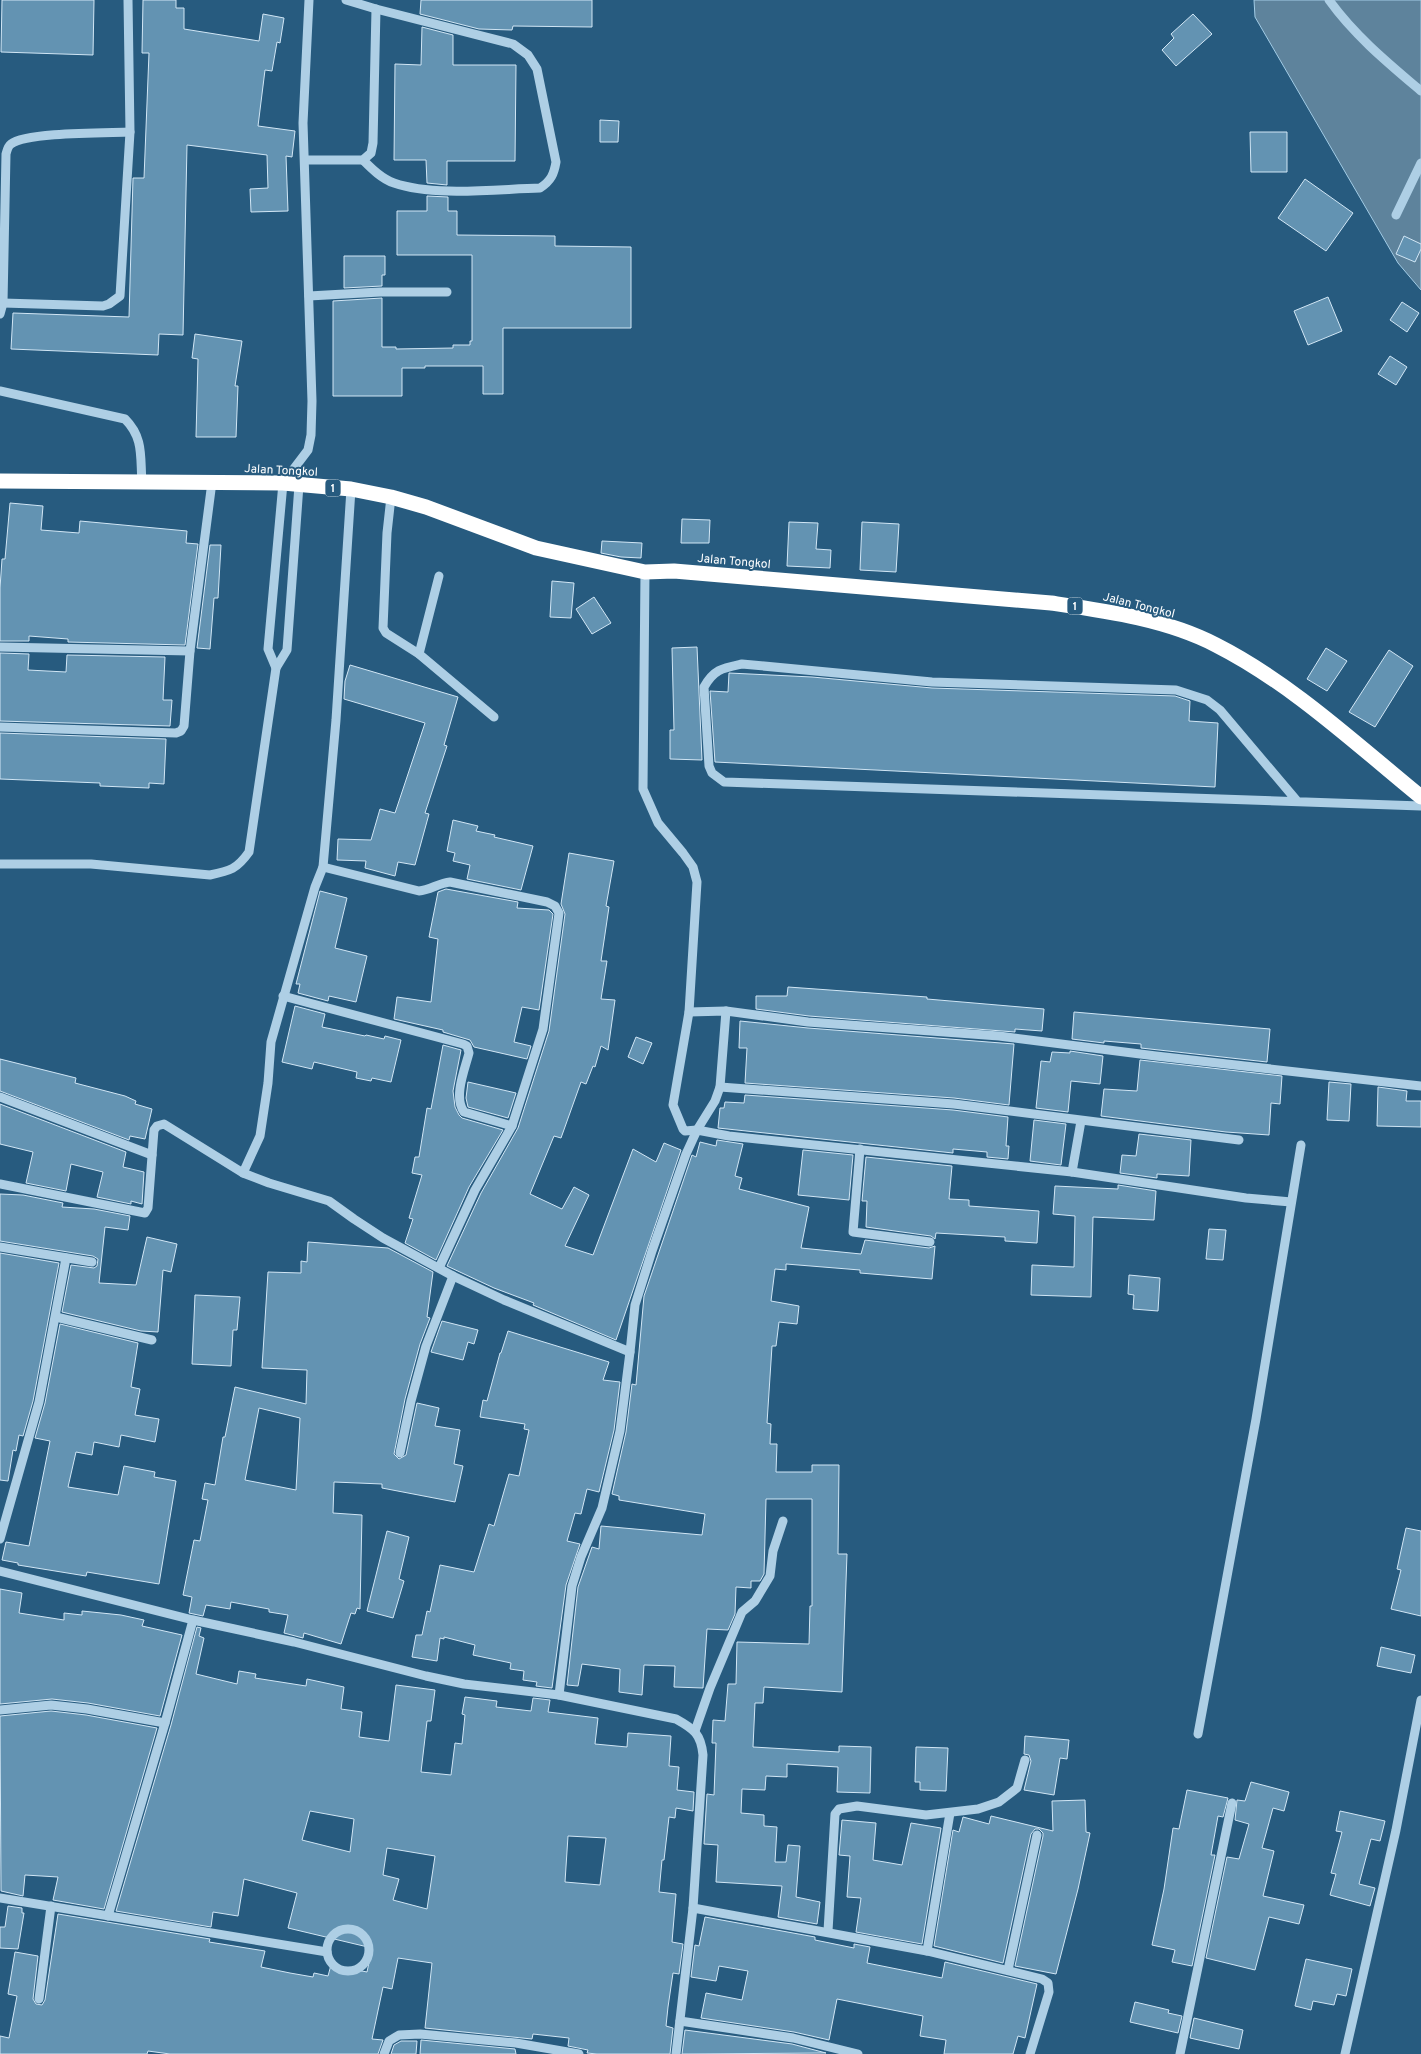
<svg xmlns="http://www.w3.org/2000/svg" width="1421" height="2054" font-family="Overpass,sans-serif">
<rect width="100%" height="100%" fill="#275b7f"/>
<path fill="#5e839c" stroke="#a2cce6" d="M1254,0H1421V290L1398,263L1255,17Z"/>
<g fill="#6393b2" stroke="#d1e6f5" fill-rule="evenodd">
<path d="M2,0H94L93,55L1,52Z"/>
<path d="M143,0H176V8H184V29L259,41L263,14L284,18L280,43L277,42L272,71L265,70L258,126L295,131L292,157L286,156L288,211L251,212L250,189L268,188L267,155L187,145L183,335L159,334L158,355L11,349L13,313L129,317L133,178H144L149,53H142Z"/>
<path d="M421,0H592V27L513,26L512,30L479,29L420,14Z"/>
<path d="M1193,14L1212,34L1176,66L1162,50L1174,38L1171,34Z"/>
<path d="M422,27L453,35V65H516L515,161H447V185L427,183L426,160H394L395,64L421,65Z"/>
<path d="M600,120L619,121L618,142H600Z"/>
<path d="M1250,132H1287V172H1251Z"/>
<path d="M1305,179L1353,213L1326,251L1278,218Z"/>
<path d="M427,196L448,197V211H457V235L555,236V246L631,247V328H503V394H483V366H425V368H402V396H333V301L382,298V347H396V349L453,348V345H470V341H472V255H397V211H427Z"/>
<path d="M1404,236L1421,244V249L1415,262L1396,254Z"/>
<path d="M344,256H385V275H382V286L344,288Z"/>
<path d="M1328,297L1342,331L1308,345L1294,311Z"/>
<path d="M1402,302L1419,313L1407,332L1390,320Z"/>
<path d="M195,334L242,341L235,386H238L236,437H196L198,359L192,358Z"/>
<path d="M1390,356L1407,367L1396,385L1378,374Z"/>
<path d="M10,503L43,506L41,530L79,533L80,521L187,531L186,543L198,544L185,645L68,642V639L29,636V641H0V588L2,559H5Z"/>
<path d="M682,519L710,520L709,543H681Z"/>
<path d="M789,522L818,523L816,549L831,550L830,568L787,566Z"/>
<path d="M862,522L899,524L896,572L860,570Z"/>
<path d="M602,541L642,543L641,558L621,557L601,553Z"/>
<path d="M210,545H221L218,598H214L210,649L197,648Z"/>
<path d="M552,581L574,583L571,618L550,617Z"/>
<path d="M594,597L611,623L592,634L576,609Z"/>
<path d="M697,647L702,760L670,759V730H674L672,648Z"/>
<path d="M1326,648L1347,661L1327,691L1307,679Z"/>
<path d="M1389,650L1413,666L1375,727L1349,712Z"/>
<path d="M0,653L29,654L28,670L66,672L67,655L165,657L163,700H172L170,726L0,721Z"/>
<path d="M350,665L458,697L444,745L447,746L425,813L429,814L415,865L398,862L395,876L365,868L366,861L337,860L338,839L371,840L380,809L395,813L425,723L344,699L345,681Z"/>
<path d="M729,673L812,677L932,688L1175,696L1190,701L1189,721L1218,723L1215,787L715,762L710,691L728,692Z"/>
<path d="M0,733L166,739L164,784L149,783V788L100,786V783L0,779Z"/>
<path d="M453,820L478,826L476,831L495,835L494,837L533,846L521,890L467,879L470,865L453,861L455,853L447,851Z"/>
<path d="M569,853L614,861L606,906L609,907L601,961H607L601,999L615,1000L608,1050L601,1046L595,1067L593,1066L586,1084L581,1082L561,1138L554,1136L530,1194L562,1209L574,1187L589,1195L565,1246L593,1255L633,1149L656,1162L664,1143L681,1150L616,1340L533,1305L534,1303L494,1288L447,1266L481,1193L518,1128L549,1031L565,914L561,904Z"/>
<path d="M446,889L518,902L517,908L549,910L553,914L539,1010L522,1007L514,1042L531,1046L527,1059L474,1047L470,1040L443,1032V1030L394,1019L397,997L431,1002L438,939L429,937L438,892Z"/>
<path d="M320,891L347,898L335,948L367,956L356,1002L329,996L328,1001L298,993L300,984H296Z"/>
<path d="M788,987L927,997V999L1044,1009L1042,1031L1015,1029V1032L809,1016L756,1009V996H787Z"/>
<path d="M295,1006L325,1014L322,1027L365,1036L366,1035L384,1039L385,1036L401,1040L391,1082L372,1078L371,1081L356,1078L357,1072L314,1062L312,1069L282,1062Z"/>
<path d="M1074,1012L1270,1029L1267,1062L1141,1048V1044L1104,1041V1043L1072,1039Z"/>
<path d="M740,1021L808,1028L1014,1044L1009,1105L954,1098L745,1083L747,1048H739Z"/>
<path d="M636,1037L652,1043L643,1064L628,1057Z"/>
<path d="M443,1045L461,1050L453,1091L455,1107L459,1115L462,1118L503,1130L469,1187L436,1260L405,1243L413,1219L409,1218L422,1175L412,1173L415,1157H419L427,1108L431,1109Z"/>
<path d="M1070,1051L1103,1056L1100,1084L1071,1081L1068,1112L1036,1108L1041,1061L1050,1062L1052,1052L1070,1053Z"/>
<path d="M0,1059L76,1078L75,1083L125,1096L136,1101L135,1104L152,1109L145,1139L130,1136L129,1140L0,1091Z"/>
<path d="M1140,1060L1282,1076L1280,1104L1271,1103L1269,1135L1226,1132L1101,1116L1104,1089L1137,1091Z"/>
<path d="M468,1082L516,1093L508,1118L468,1107L466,1098Z"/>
<path d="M1329,1082L1351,1084L1349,1121L1327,1120Z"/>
<path d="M1378,1087L1407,1091L1406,1101H1421V1127L1377,1126Z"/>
<path d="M745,1095L953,1110L1008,1117L1006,1146H1009L1008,1159L987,1157V1152L953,1149V1153L718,1128L720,1108H724L725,1102L744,1103Z"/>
<path d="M0,1104L126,1152L123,1167L144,1172L142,1204L131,1201V1204L97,1197L103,1172L71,1164L66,1191L26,1183L33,1152L0,1144Z"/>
<path d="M1034,1120L1066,1124L1061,1165L1030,1161Z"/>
<path d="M1139,1134L1191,1140L1189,1176L1157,1174V1178L1120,1173L1122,1155L1136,1156Z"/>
<path d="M717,1140L743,1144L735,1176L742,1178L739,1189L809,1207L801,1248L861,1254L865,1240L929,1248L935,1246L932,1279L860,1273V1270L786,1264V1270L775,1269L771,1301L799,1306L797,1324L779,1322L776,1346H772L767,1423L771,1424L770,1444H777L776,1472H812V1465H839L838,1554H847L842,1692L764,1687L763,1703H755L753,1747L839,1752V1746L871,1747L870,1793L837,1792L838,1767L787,1764V1777L766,1776L765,1790L742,1789L741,1813L764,1815V1826L777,1827L775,1862H786L788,1845L800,1846L796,1897L820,1902L817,1924L778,1917L782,1886L716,1882L718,1845L704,1844L707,1794L714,1795L716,1743H712L713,1720L725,1721L728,1684H736L737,1642L809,1644L810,1606H812V1499H766L764,1574L760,1581H751V1588L736,1587L735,1614L728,1630L707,1629L703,1688L674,1687L675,1666L644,1665L642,1695L619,1692L620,1669L582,1664L578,1686L567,1685L578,1587L592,1547L599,1549L601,1526L702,1535L705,1514L619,1500V1496L612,1494L626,1432L632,1384L636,1385L644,1296L692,1155L696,1157L700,1142L716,1146Z"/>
<path d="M803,1150L853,1155L849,1200L798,1195Z"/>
<path d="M866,1157L952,1166L949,1199L969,1200V1206L1039,1211L1037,1243L1005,1241V1237L936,1233L935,1239L931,1236L866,1227L867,1201H862Z"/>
<path d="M1118,1185L1156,1191L1154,1220L1093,1217L1091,1297L1031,1295L1032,1265L1074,1267L1075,1216L1053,1214L1055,1186L1118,1189Z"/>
<path d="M0,1194L23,1195L63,1203L62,1207L94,1209L130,1216L128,1230L105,1227L99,1283L136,1285L147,1237L177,1244L171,1272L163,1270L158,1332L141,1331L62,1312L71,1265L94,1268L97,1266L98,1259L93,1256L0,1241Z"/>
<path d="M1209,1229L1226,1230L1223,1260L1206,1259Z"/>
<path d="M308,1242L388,1248L433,1272L427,1317L430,1318L420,1344L405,1399L394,1454L399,1459L406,1455L417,1403L439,1408L435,1426L460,1430L454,1464L463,1466L455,1502L382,1488V1484L334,1482L333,1513L362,1515L360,1609L357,1608L355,1614L351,1613L341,1644L304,1633L303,1638L284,1633L288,1615L269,1612V1609L231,1602L230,1609L206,1605L203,1616L189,1613L192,1597L183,1595L194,1540L200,1541L208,1500L202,1499L205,1483L215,1485L223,1437H225L235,1387L306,1404L307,1370L262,1368L268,1272L301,1273V1261L307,1262ZM259,1408L300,1418L296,1490L245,1480Z"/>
<path d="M0,1253L59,1263L33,1401L23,1436L19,1435L16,1451L13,1450L8,1481L0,1480Z"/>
<path d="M1129,1275L1160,1278L1158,1311L1133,1309L1134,1295L1128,1294Z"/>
<path d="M195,1295L240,1297L237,1330H233L231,1366L192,1364Z"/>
<path d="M442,1321L478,1330L474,1344L468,1342L463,1360L431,1352Z"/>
<path d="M60,1324L138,1343L131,1387L140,1389L135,1415L159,1419L155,1442L121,1435L119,1447L94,1442L92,1455L76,1452L68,1487L118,1495L124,1466L155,1472L154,1477L176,1481L159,1584L87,1572L86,1576L18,1565V1563L2,1560L6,1542L29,1546L50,1441L35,1438L45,1403Z"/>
<path d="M508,1331L609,1362L603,1380L620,1382L614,1430L599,1492L587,1489L581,1514L575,1513L567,1541L580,1544L566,1585L552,1688L536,1686L537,1682L523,1680L524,1671L510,1669L511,1663L473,1655L475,1645L444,1637V1639L440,1638L437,1661L412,1657L416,1635H422L427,1611L430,1612L440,1565L474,1572L489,1524L494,1526L509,1474L519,1476L529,1430L524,1429L525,1424L480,1417L483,1400L487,1401L500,1353H501Z"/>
<path d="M1406,1528L1421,1531V1616L1391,1609L1401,1570L1397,1569Z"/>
<path d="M387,1531L409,1537L399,1579L404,1581L393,1618L367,1611Z"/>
<path d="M0,1589L22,1593L19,1613L64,1620V1613L82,1615V1611L121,1615L144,1620L142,1626L182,1635L160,1716L88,1703L52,1699L0,1704Z"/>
<path d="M197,1627L201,1628L199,1636L204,1638L196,1674L237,1684L239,1671L256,1674L255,1678L306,1686L307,1679L344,1687L341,1709L362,1712L359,1737L389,1741L396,1685L435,1690L431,1721H427L421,1772L451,1775L455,1743L462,1744L465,1715L462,1714L465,1697L497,1701L496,1707L531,1711L533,1698L550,1700L548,1712L598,1718L595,1744L627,1747L628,1733L671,1736L669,1766L679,1767L677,1790L694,1792L693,1811L676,1808L675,1818L669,1817L664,1860H662L659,1892L676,1894L672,1942L683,1944L679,1974L673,1973L668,2007L666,2026L673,2028L670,2054H597L587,2053L588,2050L568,2046L569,2038L533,2034L532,2039L425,2028L432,1963L398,1958L392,1989L383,1987L372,2039L383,2040L378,2054H170L148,2051L147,2054H0V2036L9,2038L17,1996L8,1994L15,1952L38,1956L33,1999L36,2004L42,2005L45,2000L58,1914L210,1939L209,1942L265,1951L261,1967L290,1973L313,1977L314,1973L328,1976L331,1965L367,1972L372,1948L288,1928L297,1893L244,1879L238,1916L213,1912L211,1927L116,1911L171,1725ZM310,1811L354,1819L350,1852L302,1840ZM568,1836L606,1838L600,1885L565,1882ZM387,1848L435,1856L427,1909L393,1900L399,1879L383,1875Z"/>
<path d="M1381,1647L1415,1655L1411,1673L1377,1666Z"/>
<path d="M51,1711L86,1715L157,1728L104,1909L53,1900L58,1877L25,1875L23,1896L1,1891L0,1716Z"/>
<path d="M1025,1736L1069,1740L1067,1759L1060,1758L1054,1795L1024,1790L1031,1761L1029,1755L1024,1754Z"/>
<path d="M916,1747L948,1748L946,1791L920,1790V1782H915Z"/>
<path d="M1251,1782L1289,1792L1284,1811L1273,1808L1262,1848L1274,1851L1263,1896L1304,1905L1299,1924L1269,1917L1255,1970L1206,1958L1227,1857L1239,1859L1249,1824L1235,1820L1237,1800L1245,1801Z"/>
<path d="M1187,1790L1228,1798L1223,1817L1218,1816L1211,1855H1215L1192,1966L1172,1962L1175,1950L1152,1945L1164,1889L1173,1828L1179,1829Z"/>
<path d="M1085,1800L1086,1832L1090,1833L1078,1889L1056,1974L1015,1966L1043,1836V1833L1039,1829H1035L1031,1834L1003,1963L934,1946L953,1830L959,1832L963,1817L989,1824L991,1816L1053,1831L1052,1801Z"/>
<path d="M1340,1811L1385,1821L1380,1841L1371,1839L1359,1884L1375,1888L1370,1906L1330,1895L1336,1874L1331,1873L1342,1832L1336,1831Z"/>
<path d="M842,1820L876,1823L873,1860L902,1865L911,1823L941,1828L922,1944L856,1932L861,1898L847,1897L850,1856L839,1855Z"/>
<path d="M8,1906L22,1908V1913H24L18,1949L0,1948V1927H5Z"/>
<path d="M705,1917L815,1937V1940L854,1948V1944L870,1947L867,1963L942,1978L945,1962L1037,1984L1025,2038L1018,2036L1013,2054H944L946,2040L920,2036L923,2016L837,1999L829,2040L794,2032L701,2018L706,1993L742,2000L748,1971L719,1966L716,1981L691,1977L695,1945L699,1946Z"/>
<path d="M1306,1959L1352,1969L1346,1996L1337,1994L1334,2005L1313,2001L1311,2010L1295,2006Z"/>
<path d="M1135,2002L1169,2010L1168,2013L1182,2016L1178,2033L1130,2022Z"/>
<path d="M1194,2018L1243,2030L1239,2049L1190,2038Z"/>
<path d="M685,2030L792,2044L826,2053L682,2054Z"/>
<path d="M421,2040L515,2049L516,2054H420Z"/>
<path d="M401,2041H417L416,2054H391L394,2045Z"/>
</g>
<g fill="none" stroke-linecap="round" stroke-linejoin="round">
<g stroke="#aecfe5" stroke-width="9">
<path d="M346,0L376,9L513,44L528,55L537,69L556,162C554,174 551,181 540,188C497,189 434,197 394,183C382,179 372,169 363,160"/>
<path d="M1329,0C1354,35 1388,63 1421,91"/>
<path d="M305,160H363L371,153L373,143L376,9"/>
<path d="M1396,215L1421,163"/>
<path d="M309,296L380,292H447"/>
<path d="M3,303L103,306L109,304L120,296L130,132L128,0"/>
<path d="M0,314L3,303L6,154C7,150 8,146 11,144C26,132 107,133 130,132"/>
<path d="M0,391L125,419C144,438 140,457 142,482"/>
<path d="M391,497L387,533L383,628L386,633L419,654L494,717"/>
<path d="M645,572L643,789L658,823L683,853L693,867L697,882L689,1012L673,1105L683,1129L685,1131L697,1130L729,1136L1072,1172L1246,1198L1291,1202"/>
<path d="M0,647L190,651"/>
<path d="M419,654L439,576"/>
<path d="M276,668L268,649L283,483L308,450L311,435L312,401L303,123L309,0"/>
<path d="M0,727L176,733L181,731L184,726L190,651L212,482"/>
<path d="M1297,801L1220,710L1207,700L1176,690L932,682L742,664C723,668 714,669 704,687L709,766L712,773L724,782L1421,806"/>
<path d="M0,864H91L210,875C230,871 237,869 249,852L276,668L287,650L299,485L298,480"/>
<path d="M323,867L419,891C430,890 439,883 450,882L547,902L555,906L559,913L543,1029L512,1126L475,1190L439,1268"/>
<path d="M283,996L463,1044L467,1046L469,1053C465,1069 453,1097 464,1112L512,1126"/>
<path d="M689,1012L726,1011L808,1022L999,1036L1156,1056L1421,1086"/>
<path d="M720,1087L954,1104L1239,1140"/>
<path d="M0,1097L152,1155"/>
<path d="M860,1149L853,1232L930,1242"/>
<path d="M1072,1172L1081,1121"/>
<path d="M243,1173L260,1136L268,1083L271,1042L315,887L323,867L336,720L351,489"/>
<path d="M0,1184L145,1213L148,1208L154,1130L157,1126L164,1124L243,1173L269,1183L329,1201L354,1219L383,1238L453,1276L504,1300L630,1352L620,1431L602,1508L581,1557L572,1586L559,1695"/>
<path d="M0,1247L92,1262"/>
<path d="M56,1317L152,1340"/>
<path d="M630,1352L635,1305L652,1251L686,1154L697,1130L715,1101L720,1087L726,1011"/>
<path d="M400,1453L411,1401L426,1346L453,1276"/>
<path d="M0,1539L39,1402L66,1258"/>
<path d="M0,1571L193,1620L294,1642L426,1676L464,1684L559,1695L676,1719C694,1729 701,1734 703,1755L693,1908L676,2054"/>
<path d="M0,1710L51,1705L87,1709L165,1723"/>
<path d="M695,1731L710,1688L742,1612L755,1601L770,1576L773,1551L783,1521"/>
<path d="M1198,1734L1256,1419L1301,1145"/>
<path d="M0,1898L327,1952"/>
<path d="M693,1908L927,1951L1042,1979L1048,1983L1049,1992L1030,2054"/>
<path d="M108,1916L165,1723L193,1620"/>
<circle cx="348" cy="1950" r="21"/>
<path d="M828,1931L835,1814L839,1809L857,1806L926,1815L978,1809L999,1802L1017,1788L1025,1760"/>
<path d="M927,1951L950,1813"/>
<path d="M1008,1970L1037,1835"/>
<path d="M39,1999L51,1906"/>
<path d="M680,2021L793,2038L858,2054"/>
<path d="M384,2054L389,2041L399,2035L420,2034L516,2043L579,2054"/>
<path d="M1180,2054L1232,1803"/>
<path d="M1345,2054L1396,1830L1421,1700"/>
</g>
<path stroke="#fff" stroke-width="15" d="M0,481L283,483L351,489L391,497L426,507L536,548L645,572L674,571L1051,603C1106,611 1166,619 1216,645C1291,683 1356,744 1421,797"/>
</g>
<g text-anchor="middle" stroke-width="4" stroke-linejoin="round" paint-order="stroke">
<g fill="#275b7f" stroke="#beced9" stroke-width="1">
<rect x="325.5" y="479.5" width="15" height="17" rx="4"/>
<rect x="1067.5" y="597.5" width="15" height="17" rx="4"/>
</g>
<g font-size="11" font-weight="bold" fill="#fff">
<text x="333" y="492">1</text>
<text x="1075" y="610">1</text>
</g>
<g font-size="12" fill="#fff" stroke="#275b7f">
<text transform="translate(281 470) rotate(3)" y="4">Jalan Tongkol</text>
<text transform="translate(734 561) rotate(5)" y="4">Jalan Tongkol</text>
<text transform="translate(1139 605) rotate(14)" y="4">Jalan Tongkol</text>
</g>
</g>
</svg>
